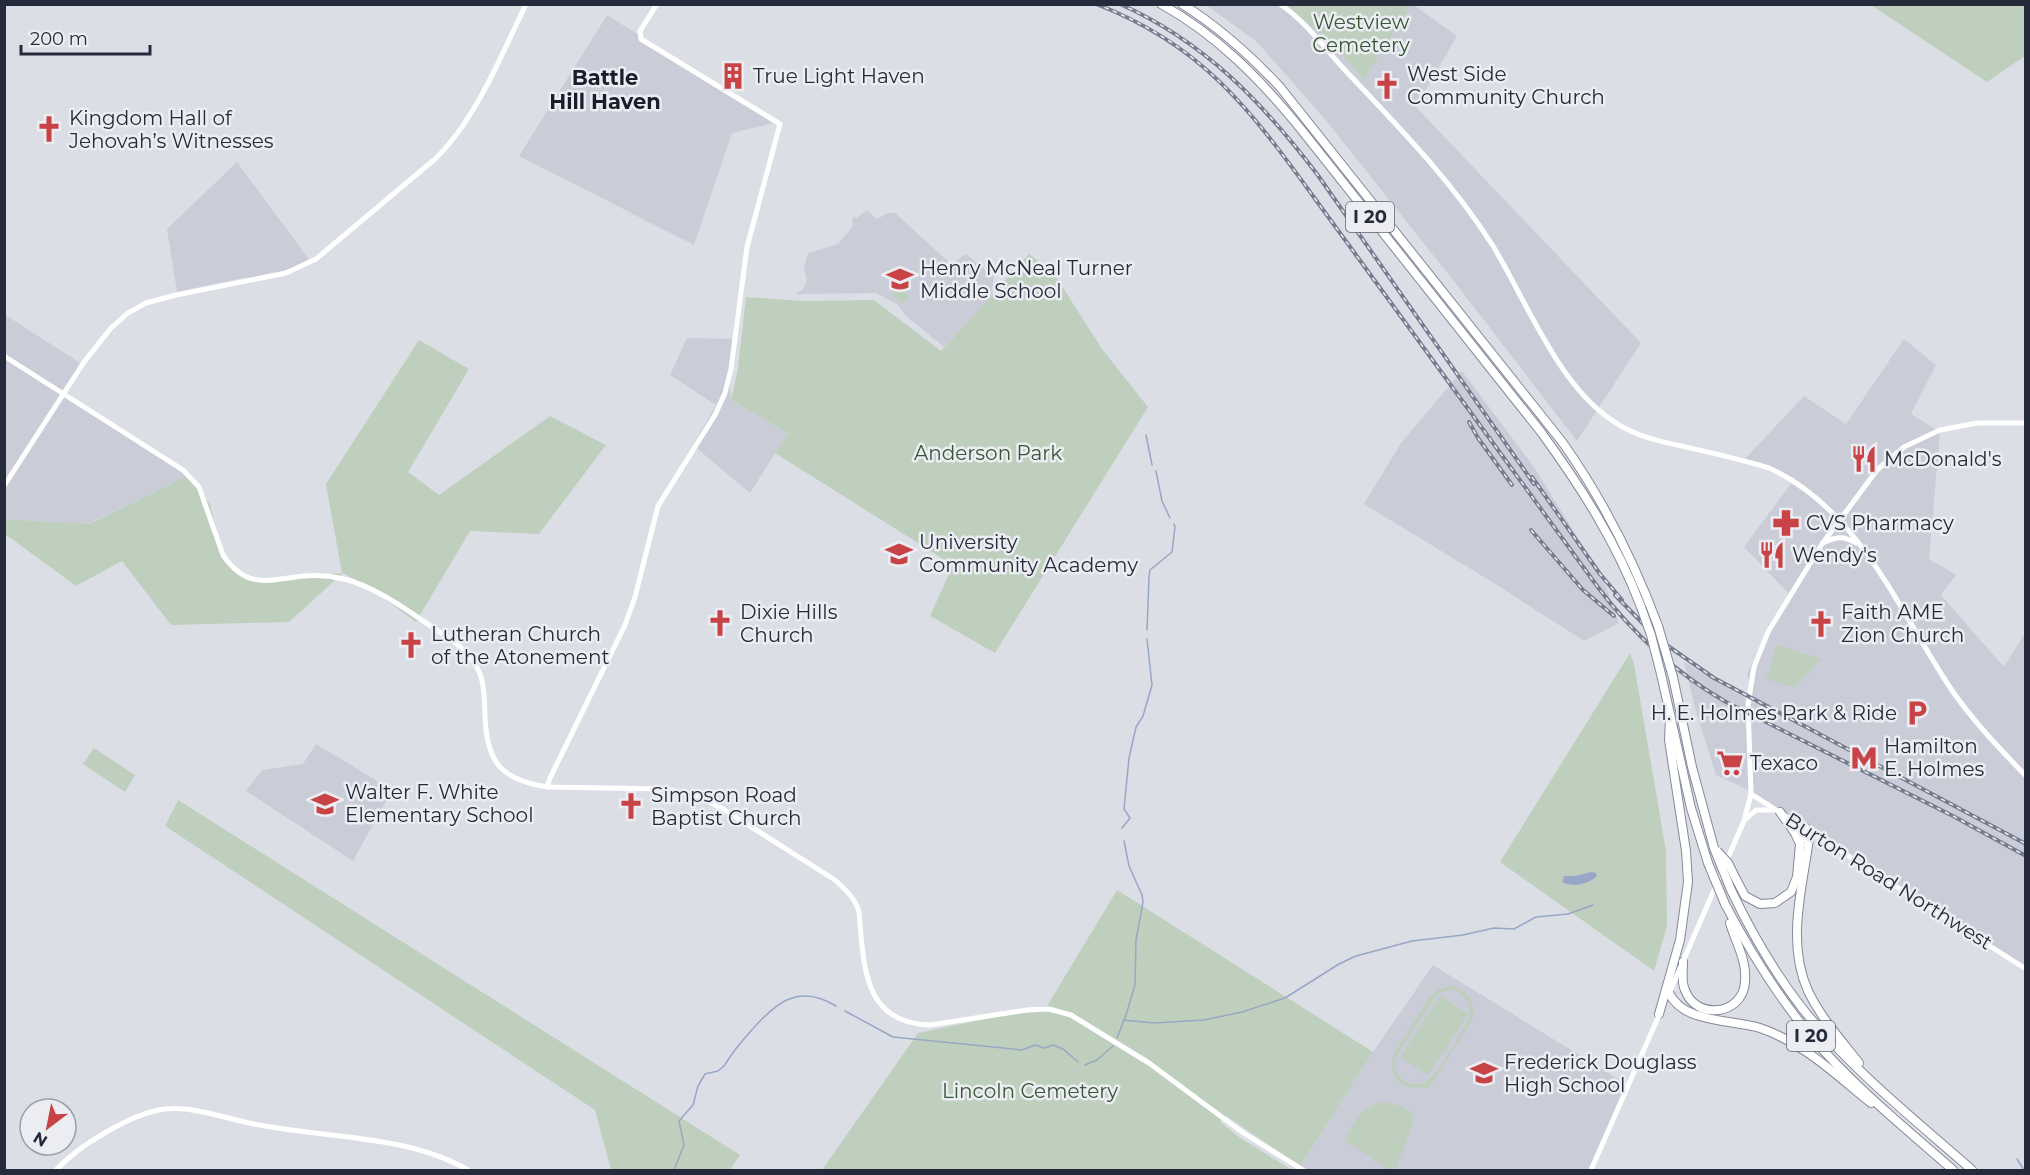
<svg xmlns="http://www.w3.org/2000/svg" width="2030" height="1175" font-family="Montserrat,sans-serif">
<rect width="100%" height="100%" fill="#dcdee6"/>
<g fill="#cacdd7">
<path d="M1206,5H1277L1309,22L1330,41L1364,80L1411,5H1414L1457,36L1416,107L1641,343L1577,441L1453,280L1324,118L1256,41Z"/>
<path d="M607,15L778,122L732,133L694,245L519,156Z"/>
<path d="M237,162L311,262L284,274L238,279L177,292L167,229Z"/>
<path d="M867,210L877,219L888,213H895L951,264L966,254L994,277L991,297L944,347L905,315L898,305L876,293L795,294L803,289L807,282L804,268L808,253L838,244L853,226L852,221L854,216L857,218Z"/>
<path d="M4,314L80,363L64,396L187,476L88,524L5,519Z"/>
<path d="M687,338L733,339L729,369L731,400L788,433L750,493L693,445L716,405L670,375Z"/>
<path d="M1904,339L1936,365L1911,414L1940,432L1929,559L1956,575L1941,595L2004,667L2025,633V967L1799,823L1751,791L1716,775L1695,708L1684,662L1755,704L1747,674L1765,635L1791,596L1744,547L1795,478L1743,461L1804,396L1846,424Z"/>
<path d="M1462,371L1536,470L1604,581L1619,623L1584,641L1497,585L1364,504L1401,443Z"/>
<path d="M316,744L392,790L353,861L246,791L262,770L303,764Z"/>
<path d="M1433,965L1628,1085L1591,1170H1308L1300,1166L1373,1052Z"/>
</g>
<g fill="#bfcfbd" fill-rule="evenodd">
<path d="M1285,5H1411L1364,80L1330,41Z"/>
<path d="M1871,5H2025V56L1987,82Z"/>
<path d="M1029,254L1053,272L1102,349L1148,407L995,653L930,616L953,565L775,453L788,433L731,400L738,368L746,297L804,301L874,300L941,351Z"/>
<path d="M897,288L909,296L903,304L892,296Z"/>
<path d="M419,340L469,369L408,472L439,495L550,416L606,445L539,534L470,531L416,622L370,588L343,573L289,622L171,625L122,561L76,586L5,534V519L89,524L187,476L210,504L223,558L243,577L269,580L342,573L326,484Z"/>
<path d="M1777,645L1821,659L1794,688L1766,679Z"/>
<path d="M1630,653L1634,664L1666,851L1667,926L1654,971L1500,862Z"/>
<path d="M94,748L135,775L125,792L83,764Z"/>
<path d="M178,800L740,1155L730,1170H611L595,1110L165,826Z"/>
<path d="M1117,890L1373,1052L1300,1166L1226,1116L1220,1122L1239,1137L1292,1170H822L918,1033L1047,1006Z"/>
<path d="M1451,986C1468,990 1477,1003 1472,1021L1429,1088C1423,1086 1417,1089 1410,1087C1394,1084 1389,1068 1394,1053L1432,994L1439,989ZM1452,990C1467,995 1473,1006 1468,1021C1459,1035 1440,1070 1429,1079C1422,1086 1411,1086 1403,1080C1395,1073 1394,1064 1397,1055L1436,996L1444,991Z"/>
<path d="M1440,996L1468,1014L1428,1075L1400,1057Z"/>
<path d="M1384,1102L1403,1107L1415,1116L1397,1167L1390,1170L1345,1140C1355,1120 1361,1107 1384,1102Z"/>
</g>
<path fill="#97a7c5" d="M1592,872L1596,873L1597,876C1588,884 1573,888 1562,882L1564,876H1574Z"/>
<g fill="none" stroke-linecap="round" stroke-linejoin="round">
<g stroke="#97a7c5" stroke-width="1.5">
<path d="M1146,435L1152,465"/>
<path d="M1156,471L1162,501L1170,518"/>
<path d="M1147,630L1149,577L1150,570L1172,552L1175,527L1174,524"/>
<path d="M1122,828L1130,818L1124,809L1129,758L1136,727L1143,716L1152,685L1147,639"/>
<path d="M845,1011L893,1037L1022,1050L1035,1045L1045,1048L1053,1045L1063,1049L1078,1062"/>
<path d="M1123,1020L1154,1023L1204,1020L1242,1012L1285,998L1339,964L1356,956L1412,941L1463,935L1494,928L1514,929L1536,917L1568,914L1593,905"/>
<path d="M1117,1038L1126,1015L1135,985L1136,940L1143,902L1142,895L1129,866L1124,841"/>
<path d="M1085,1065L1097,1060L1113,1046"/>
<path d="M2017,1159L2024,1170"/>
<path d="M674,1170L684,1145L679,1121L693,1105L698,1086L705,1074L718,1071L724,1066C732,1053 741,1042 750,1032C775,1003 798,983 836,1006"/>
</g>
<defs>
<g id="highway">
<path d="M1161,4C1217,35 1260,79 1300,128L1541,432C1581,487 1617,543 1641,607"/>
<path d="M1182,4C1219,27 1250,55 1280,87L1563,443C1603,500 1634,561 1658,626"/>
<path d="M1661,674L1691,808L1708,863"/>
<path d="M1673,677L1692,767L1714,848"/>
<path d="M1810,831C1804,883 1785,940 1808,991C1821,1018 1841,1040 1859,1063"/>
<path d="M1800,843L1805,827"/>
<path d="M1736,879L1745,896L1760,904L1775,903L1791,892L1797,877L1800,844L1795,833L1780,812"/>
<path d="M1731,890C1751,932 1774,972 1802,1008C1851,1069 1914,1119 1972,1170"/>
<path d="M1725,904C1749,950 1777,995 1810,1035C1852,1085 1904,1127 1953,1170"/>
<path d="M1683,962C1683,971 1681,982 1685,990C1696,1021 1743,1015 1745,982C1747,960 1736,943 1730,923"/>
<path d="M1669,993C1684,1024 1732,1019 1760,1028C1804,1043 1836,1075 1871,1103"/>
<path d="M1659,1014L1680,940L1688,882L1686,851L1669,740L1670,719"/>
</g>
</defs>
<use href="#highway" stroke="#848a9b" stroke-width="10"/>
<g stroke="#fff" stroke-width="5">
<path d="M1280,4C1306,22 1323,46 1344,69C1397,125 1451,180 1493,246C1527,302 1558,385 1613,421C1635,437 1664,442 1690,448C1716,454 1743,460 1769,468C1859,509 1898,609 1949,686C1971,719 1998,747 2026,776"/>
<path d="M4,356L183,470L199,487L223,555C247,590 268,580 304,576C317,575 331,576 344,579C378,587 415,616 444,635C459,645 473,656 480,674C485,686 484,701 485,714C486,761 500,780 547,787L666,789L697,796L723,809L835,880C846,890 855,898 859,912C864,964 862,1023 930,1025L1027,1010L1049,1009L1071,1015L1149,1063L1242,1132L1303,1170"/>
<path d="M4,486L84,362L111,328L128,313L146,303L176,295L286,273L316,259L435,159C475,121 502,54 526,4"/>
<path d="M1823,543C1835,537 1843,535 1856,543"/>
<path d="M547,787L550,778L625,625L635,597L658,506L715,415L725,393L731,369L747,247L780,124L641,39L640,31L657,4"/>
<path d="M1751,794L2026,969"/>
<path d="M1746,819L1756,810H1774"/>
<path d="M1668,996L1744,821L1751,794L1748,704L1754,667L1768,632L1822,544L1877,470L1904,447L1940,430L1977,423H2026"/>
<path d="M56,1170C78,1146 132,1113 165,1109C197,1106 229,1120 259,1125C326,1138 408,1135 468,1170"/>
<path d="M1591,1170L1660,1013"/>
</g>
<use href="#highway" stroke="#fff" stroke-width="8"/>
<defs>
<g id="rail">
<path d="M1096,4C1201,44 1250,109 1313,196C1343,237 1372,277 1402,318C1467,407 1532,497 1597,586C1633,634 1674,672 1726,702L1953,816L2026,856"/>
<path d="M1120,4C1205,42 1262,102 1317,174L1534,484"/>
<path d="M1469,422L1478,438L1512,485"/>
<path d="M1532,477L1600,574L1622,600"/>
<path d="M1531,530L1583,590L1614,616"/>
<path d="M1615,595L1658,639L1714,678L2026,844"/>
</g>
</defs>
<use href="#rail" stroke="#767c8e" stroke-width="4"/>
<use href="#rail" stroke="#ebedf3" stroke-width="1.5" stroke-dasharray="4.5" stroke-linecap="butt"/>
<defs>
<g id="highway-bridge">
<path d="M1641,607L1651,635L1661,674"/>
<path d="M1658,626L1673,677"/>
<path d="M1714,848L1731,890"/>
<path d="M1717,851L1728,863L1736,879"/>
<path d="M1708,863L1725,904"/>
</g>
</defs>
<use href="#highway-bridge" stroke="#848a9b" stroke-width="10" stroke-linecap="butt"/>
<use href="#highway-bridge" stroke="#fff" stroke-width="8"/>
</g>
<defs>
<symbol id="building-bare" viewBox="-9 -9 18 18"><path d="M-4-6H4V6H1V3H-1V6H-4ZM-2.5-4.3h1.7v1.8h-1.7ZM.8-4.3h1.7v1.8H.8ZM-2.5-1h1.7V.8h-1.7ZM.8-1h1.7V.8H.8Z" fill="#c84345" stroke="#ebedf3" stroke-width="2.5" paint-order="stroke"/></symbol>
<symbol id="church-bare" viewBox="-9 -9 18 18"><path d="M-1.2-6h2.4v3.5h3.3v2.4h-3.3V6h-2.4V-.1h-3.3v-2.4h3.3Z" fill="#c84345" stroke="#ebedf3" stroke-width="2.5" paint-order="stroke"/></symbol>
<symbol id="school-bare" viewBox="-9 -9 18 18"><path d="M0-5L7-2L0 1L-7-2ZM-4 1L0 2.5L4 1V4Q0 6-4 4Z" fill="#c84345" stroke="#ebedf3" stroke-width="2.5" paint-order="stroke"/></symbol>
<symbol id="restaurant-bare" viewBox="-9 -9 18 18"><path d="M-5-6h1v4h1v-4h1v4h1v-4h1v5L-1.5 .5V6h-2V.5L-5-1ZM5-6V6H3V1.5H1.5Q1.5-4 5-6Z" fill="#c84345" stroke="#ebedf3" stroke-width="2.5" paint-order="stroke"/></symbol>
<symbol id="pharmacy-bare" viewBox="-9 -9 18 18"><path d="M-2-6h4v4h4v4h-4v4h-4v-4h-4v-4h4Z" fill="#c84345" stroke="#ebedf3" stroke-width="2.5" paint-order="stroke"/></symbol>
<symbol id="parking-bare" viewBox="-9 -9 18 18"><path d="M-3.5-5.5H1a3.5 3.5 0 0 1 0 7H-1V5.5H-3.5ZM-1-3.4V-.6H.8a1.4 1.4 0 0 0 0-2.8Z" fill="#c84345" stroke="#ebedf3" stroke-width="2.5" paint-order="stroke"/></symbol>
<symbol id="metro-bare" viewBox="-9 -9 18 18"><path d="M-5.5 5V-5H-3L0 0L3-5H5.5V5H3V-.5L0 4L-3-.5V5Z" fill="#c84345" stroke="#ebedf3" stroke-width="2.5" paint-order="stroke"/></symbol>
<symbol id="supermarket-bare" viewBox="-9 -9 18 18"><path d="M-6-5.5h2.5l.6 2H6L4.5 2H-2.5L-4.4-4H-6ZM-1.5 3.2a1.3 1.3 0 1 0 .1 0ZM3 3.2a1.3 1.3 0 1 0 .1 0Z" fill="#c84345" stroke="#ebedf3" stroke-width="2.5" paint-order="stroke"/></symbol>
</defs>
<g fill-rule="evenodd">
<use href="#building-bare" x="714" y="57" width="38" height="38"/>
<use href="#church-bare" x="1368" y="67" width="38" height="38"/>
<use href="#church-bare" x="30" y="110" width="38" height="38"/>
<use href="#school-bare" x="881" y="260" width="38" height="38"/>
<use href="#restaurant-bare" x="1845" y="440" width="38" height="38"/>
<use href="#pharmacy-bare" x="1767" y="504" width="38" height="38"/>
<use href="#school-bare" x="880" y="535" width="38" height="38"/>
<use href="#restaurant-bare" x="1753" y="536" width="38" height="38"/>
<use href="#church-bare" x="701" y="604" width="38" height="38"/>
<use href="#church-bare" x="1802" y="605" width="38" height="38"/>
<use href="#church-bare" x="392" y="626" width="38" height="38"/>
<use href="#parking-bare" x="1898" y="694" width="38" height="38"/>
<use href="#metro-bare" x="1845" y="739" width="38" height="38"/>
<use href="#supermarket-bare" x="1711" y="744" width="38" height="38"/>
<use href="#school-bare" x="306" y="785" width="38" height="38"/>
<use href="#church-bare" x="612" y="787" width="38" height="38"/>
<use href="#school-bare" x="1465" y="1054" width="38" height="38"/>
</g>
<g text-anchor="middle" stroke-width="5" stroke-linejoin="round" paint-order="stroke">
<g fill="#ebedf3" stroke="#616572" stroke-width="1.5">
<rect x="1346" y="202" width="48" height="30" rx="4.5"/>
<rect x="1787" y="1021" width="48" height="30" rx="4.5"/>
</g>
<g font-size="18" font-weight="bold" fill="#262b3b">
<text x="1370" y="223">I 20</text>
<text x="1811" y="1042">I 20</text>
</g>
<g font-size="20" fill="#365634" stroke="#ebedf3">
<text x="1361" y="29">Westview<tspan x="1361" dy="23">Cemetery</tspan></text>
<text x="988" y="460">Anderson Park</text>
<text x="1030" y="1098">Lincoln Cemetery</text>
</g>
<g font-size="20" fill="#262b3b" stroke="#ebedf3" text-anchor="start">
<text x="1407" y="81">West Side<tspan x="1407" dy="23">Community Church</tspan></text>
<text x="753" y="83">True Light Haven</text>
<text x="69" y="125">Kingdom Hall of<tspan x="69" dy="23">Jehovah’s Witnesses</tspan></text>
<text x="920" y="275">Henry McNeal Turner<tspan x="920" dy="23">Middle School</tspan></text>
<text x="1884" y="466">McDonald's</text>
<text x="1806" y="530">CVS Pharmacy</text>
<text x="919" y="549">University<tspan x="919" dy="23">Community Academy</tspan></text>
<text x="1792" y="562">Wendy's</text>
<text x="740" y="619">Dixie Hills<tspan x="740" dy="23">Church</tspan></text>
<text x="1841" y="619">Faith AME<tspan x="1841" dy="23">Zion Church</tspan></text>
<text x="431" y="641">Lutheran Church<tspan x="431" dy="23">of the Atonement</tspan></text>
<text x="1897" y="720" text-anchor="end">H. E. Holmes Park &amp; Ride</text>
<text x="1884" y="753">Hamilton<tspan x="1884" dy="23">E. Holmes</tspan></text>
<text x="1750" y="770">Texaco</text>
<text x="345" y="799">Walter F. White<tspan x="345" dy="23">Elementary School</tspan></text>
<text x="651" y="802">Simpson Road<tspan x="651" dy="23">Baptist Church</tspan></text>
<text x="1504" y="1069">Frederick Douglass<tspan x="1504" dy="23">High School</tspan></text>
</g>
<g font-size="20" fill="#262b3b" stroke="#ebedf3">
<text transform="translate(1889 881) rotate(32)" y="7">Burton Road Northwest</text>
</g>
<g font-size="21" font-weight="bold" fill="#191d2c" stroke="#ebedf3">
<text x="605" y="85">Battle<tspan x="605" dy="24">Hill Haven</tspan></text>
</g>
</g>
<rect width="2030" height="1175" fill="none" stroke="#262b3b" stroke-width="12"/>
<g transform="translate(48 1127) rotate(212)"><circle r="28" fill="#ebedf3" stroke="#9c9fa9" stroke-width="1.5"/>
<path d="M0-4.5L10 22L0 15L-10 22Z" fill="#c84345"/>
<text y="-9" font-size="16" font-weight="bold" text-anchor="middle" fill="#262b3b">N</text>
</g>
<path d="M21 45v9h129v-9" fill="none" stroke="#262b3b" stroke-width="3"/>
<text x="30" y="45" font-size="18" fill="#262b3b" stroke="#ebedf3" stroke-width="4.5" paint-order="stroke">200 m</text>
</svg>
